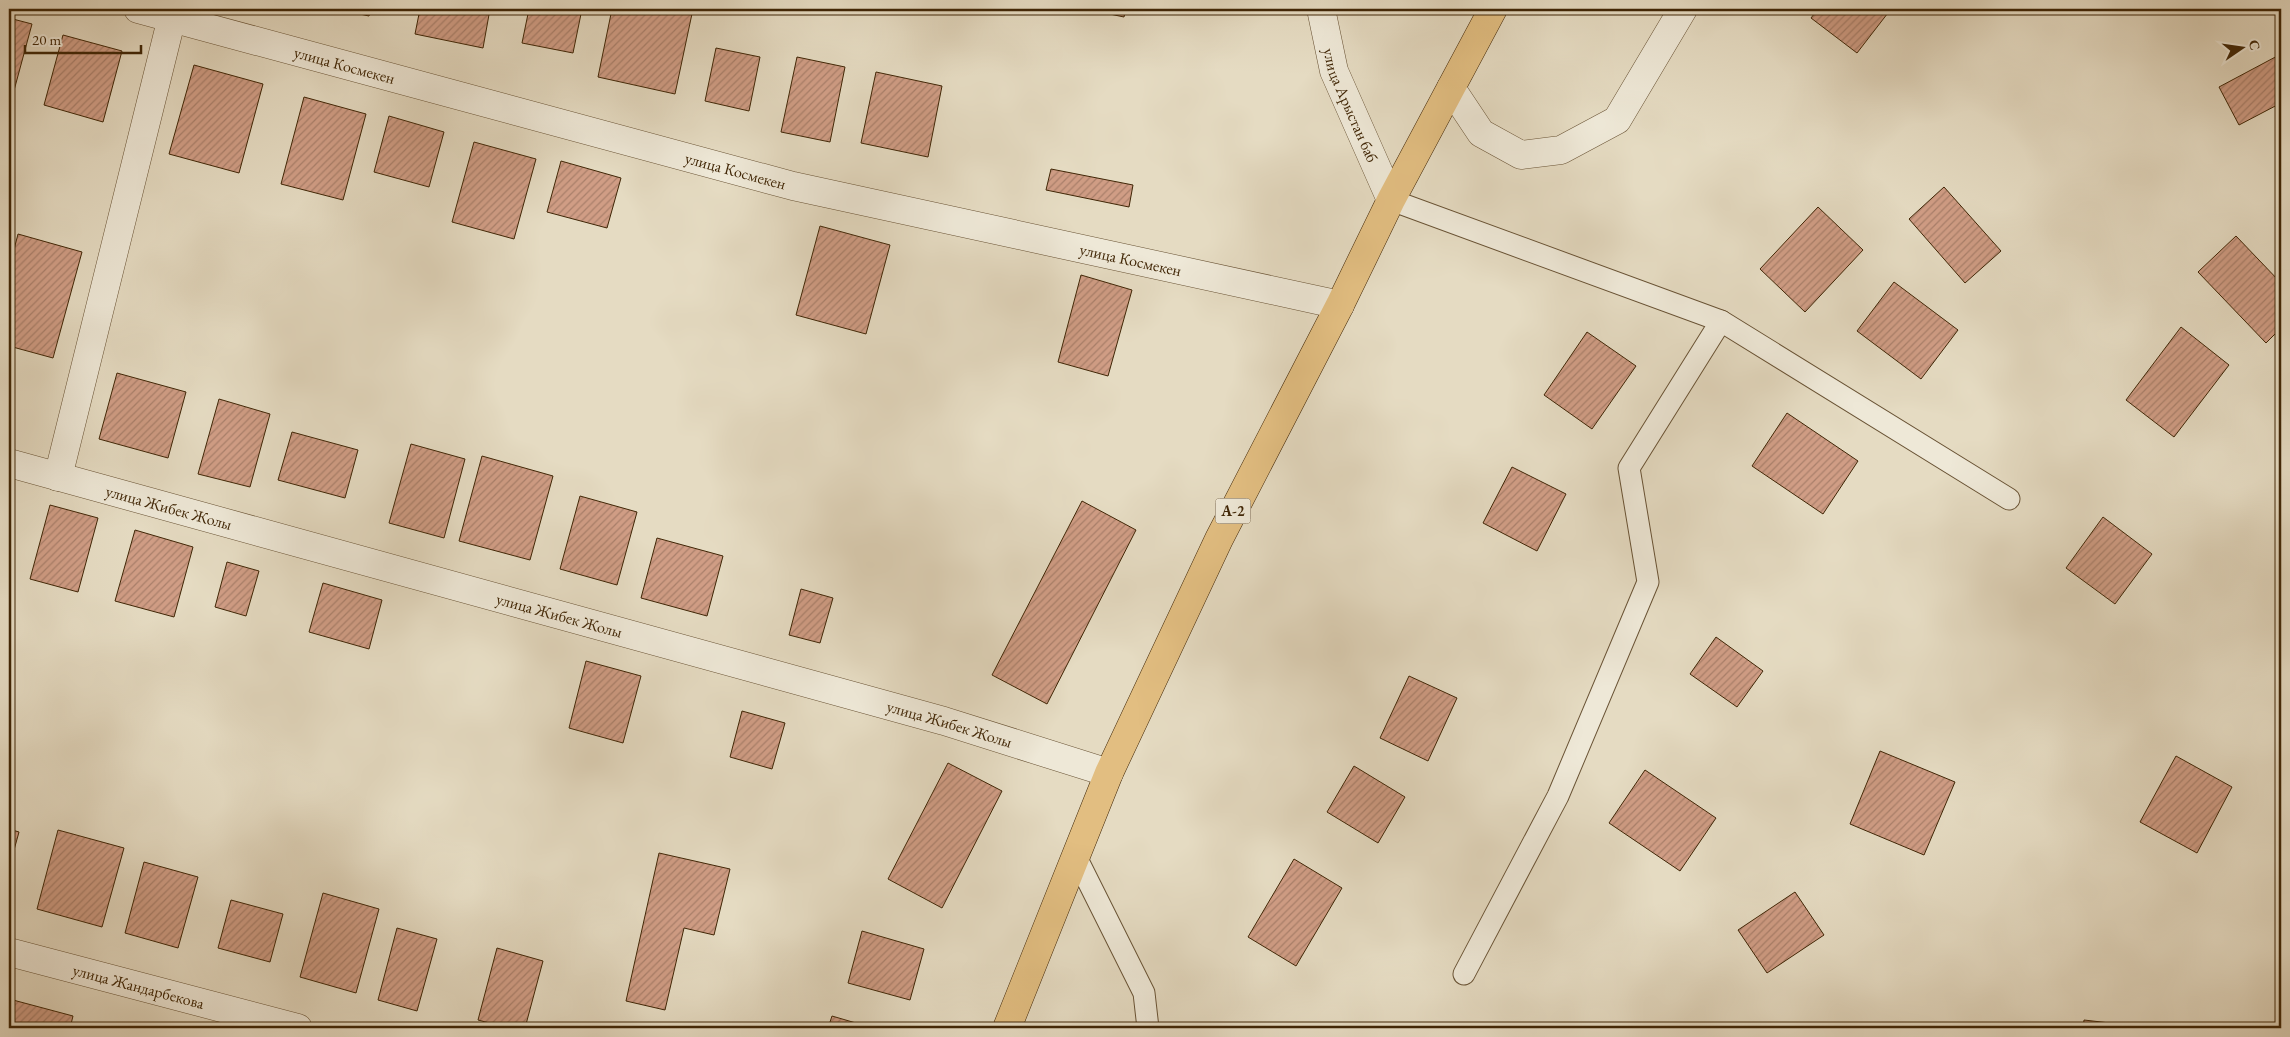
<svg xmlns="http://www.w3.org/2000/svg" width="2290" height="1037" font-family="'EB Garamond',serif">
<defs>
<pattern id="building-hatch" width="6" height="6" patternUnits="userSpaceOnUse" patternTransform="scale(1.25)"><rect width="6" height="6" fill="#d09d85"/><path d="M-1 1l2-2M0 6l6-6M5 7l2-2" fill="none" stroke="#aa806b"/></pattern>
</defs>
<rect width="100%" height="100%" fill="#e5dbc2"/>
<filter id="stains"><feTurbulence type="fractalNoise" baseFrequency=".004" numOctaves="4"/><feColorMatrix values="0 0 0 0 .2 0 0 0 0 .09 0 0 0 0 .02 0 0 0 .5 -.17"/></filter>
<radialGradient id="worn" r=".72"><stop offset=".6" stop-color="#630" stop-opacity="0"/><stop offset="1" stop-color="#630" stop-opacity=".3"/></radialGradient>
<g fill="url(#building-hatch)" stroke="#402606">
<path d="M337,9H371L369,16Z"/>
<path d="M420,9H490L483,48L415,34Z"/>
<path d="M529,9H582L573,53L522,43Z"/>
<path d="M612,9H693L675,94L598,77Z"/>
<path d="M1086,9H1126L1124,17Z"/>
<path d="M1818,9H1891L1857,53L1811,18Z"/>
<path d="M9,18L32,24L9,109Z"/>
<path d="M63,35L122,51L103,122L44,105Z"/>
<path d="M716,48L760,57L749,111L705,101Z"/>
<path d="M2281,54V103L2239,125L2219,87Z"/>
<path d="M797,57L845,67L830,142L781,132Z"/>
<path d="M194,65L263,84L239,173L169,154Z"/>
<path d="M876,72L942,86L928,157L861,143Z"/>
<path d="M304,97L366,114L343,200L281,184Z"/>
<path d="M389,116L444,132L429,187L374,172Z"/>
<path d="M474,142L536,159L514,239L452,222Z"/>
<path d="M561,161L621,178L607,228L547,212Z"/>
<path d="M1051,169L1133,185L1129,207L1046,190Z"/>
<path d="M1944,187L2001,251L1965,283L1909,219Z"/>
<path d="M1818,207L1863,250L1805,312L1760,269Z"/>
<path d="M820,226L890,245L866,334L796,315Z"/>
<path d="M18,234L82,252L53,358L9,346V269Z"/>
<path d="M2236,236L2281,283V328L2266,343L2198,272Z"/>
<path d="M1081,275L1132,290L1108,376L1058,362Z"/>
<path d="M1894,282L1958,330L1921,379L1857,331Z"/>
<path d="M2181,327L2229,365L2174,437L2126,400Z"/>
<path d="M1587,332L1636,366L1592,429L1544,395Z"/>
<path d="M117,373L186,392L168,458L99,439Z"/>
<path d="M219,399L270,414L250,487L198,474Z"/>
<path d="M1787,413L1858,461L1823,514L1752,466Z"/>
<path d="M292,432L358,450L345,498L278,480Z"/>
<path d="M411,444L465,459L444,538L389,523Z"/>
<path d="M482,456L553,476L530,560L459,541Z"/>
<path d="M1512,467L1566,494L1537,551L1483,523Z"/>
<path d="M580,496L637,512L617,585L560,569Z"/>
<path d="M1082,501L1136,530L1047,704L992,675Z"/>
<path d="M50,505L98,518L78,592L30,579Z"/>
<path d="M2103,517L2152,554L2115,604L2066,568Z"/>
<path d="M135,530L193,547L174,617L115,601Z"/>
<path d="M657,538L723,556L707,616L641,598Z"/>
<path d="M227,562L259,571L246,616L215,607Z"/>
<path d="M323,583L382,600L369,649L309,632Z"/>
<path d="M801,589L833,598L820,643L789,635Z"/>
<path d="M1716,637L1763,671L1737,707L1690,674Z"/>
<path d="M586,661L641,676L623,743L569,728Z"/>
<path d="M1409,676L1457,698L1428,761L1380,738Z"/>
<path d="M742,711L785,723L772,769L730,757Z"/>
<path d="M1880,751L1955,782L1924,855L1850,824Z"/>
<path d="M2176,756L2232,787L2197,853L2140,822Z"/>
<path d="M948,763L1002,791L942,908L888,879Z"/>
<path d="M1354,766L1405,797L1378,843L1327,812Z"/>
<path d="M1645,770L1716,818L1680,871L1609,823Z"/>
<path d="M9,829L19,832L9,868Z"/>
<path d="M58,830L124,848L102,927L37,909Z"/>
<path d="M659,853L730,869L714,935L684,928L665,1010L626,1001Z"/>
<path d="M1294,859L1342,888L1296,966L1248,937Z"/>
<path d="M144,862L198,877L178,948L125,933Z"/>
<path d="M1795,892L1824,935L1767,973L1738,930Z"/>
<path d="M323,893L379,909L356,993L300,977Z"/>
<path d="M231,900L283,914L270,962L218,948Z"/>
<path d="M397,928L437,939L417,1011L378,1000Z"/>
<path d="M862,931L924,949L910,1000L848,983Z"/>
<path d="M497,948L543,961L525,1028H508L478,1020Z"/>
<path d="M13,1000L73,1016L70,1028H9V1017Z"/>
<path d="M832,1016L873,1028H828Z"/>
<path d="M2084,1020L2153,1028H2083Z"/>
</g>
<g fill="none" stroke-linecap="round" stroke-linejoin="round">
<defs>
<g id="service">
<path d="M1391,200L1721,321L2009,499"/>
<path d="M1076,857L1144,993L1148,1028"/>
<path d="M1464,974L1558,796L1648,582L1629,468L1721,321"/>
</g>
<g id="minor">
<path id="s1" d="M138,9L793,186L1340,305"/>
<path id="s2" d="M1321,9L1334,71L1391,200"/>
<path d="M1451,88L1481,133L1521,155L1561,150L1617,120L1683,9"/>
<path id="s3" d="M9,463L944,721L1109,773"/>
<path d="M58,477L174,9"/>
</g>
<g id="tertiary">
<path id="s4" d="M9,952L298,1028"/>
</g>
<path id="trunk" d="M1007,1028L1109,773L1219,539L1340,305L1391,200L1493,9"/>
</defs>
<use href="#service" stroke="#695335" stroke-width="23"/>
<use href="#minor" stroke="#695335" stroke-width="29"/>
<use href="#tertiary" stroke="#695335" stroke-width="29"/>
<use href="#trunk" stroke="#402606" stroke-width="29"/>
<use href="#service" stroke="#eee8d7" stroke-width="21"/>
<use href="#minor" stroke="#eee8d7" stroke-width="28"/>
<use href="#tertiary" stroke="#eee8d7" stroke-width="28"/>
<use href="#trunk" stroke="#e2be81" stroke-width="28"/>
</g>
<g text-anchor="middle" stroke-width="4" stroke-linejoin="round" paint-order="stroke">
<rect fill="#eee8d7" stroke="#746045" stroke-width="1" x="1215.5" y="498.5" width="35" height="25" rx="4"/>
<g font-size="15" font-weight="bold" fill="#402606">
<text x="1233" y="516">A-2</text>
</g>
<g font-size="16" fill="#402606" stroke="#eee8d7">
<text dy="6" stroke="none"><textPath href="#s1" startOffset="214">улица Космекен</textPath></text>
<text dy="6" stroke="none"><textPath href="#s2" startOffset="101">улица Арыстан баб</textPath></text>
<text dy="6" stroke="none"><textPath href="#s1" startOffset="619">улица Космекен</textPath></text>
<text dy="6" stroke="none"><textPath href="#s1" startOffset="1024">улица Космекен</textPath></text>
<text dy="6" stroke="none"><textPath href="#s3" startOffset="166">улица Жибек Жолы</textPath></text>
<text dy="6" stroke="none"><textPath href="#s3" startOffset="571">улица Жибек Жолы</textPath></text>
<text dy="6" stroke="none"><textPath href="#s3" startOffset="976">улица Жибек Жолы</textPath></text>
<text dy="6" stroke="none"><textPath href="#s4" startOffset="134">улица Жандарбекова</textPath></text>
</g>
</g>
<rect width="2290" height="1037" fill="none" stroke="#e5dbc2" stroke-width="30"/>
<rect x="10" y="10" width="2270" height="1017" fill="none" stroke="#402606" stroke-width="2.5"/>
<rect x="15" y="15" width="2260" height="1007" fill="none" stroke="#402606"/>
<g transform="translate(2242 48) rotate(77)" stroke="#eee8d7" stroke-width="4" paint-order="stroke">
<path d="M0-4L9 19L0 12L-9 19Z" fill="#402606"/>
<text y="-8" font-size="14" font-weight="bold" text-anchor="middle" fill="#402606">С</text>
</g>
<path d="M25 45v8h116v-8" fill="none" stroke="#402606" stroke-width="2.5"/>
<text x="32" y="45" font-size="15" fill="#402606" stroke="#eee8d7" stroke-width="4" paint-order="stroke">20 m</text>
<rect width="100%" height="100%" filter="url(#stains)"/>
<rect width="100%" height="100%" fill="url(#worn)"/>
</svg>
